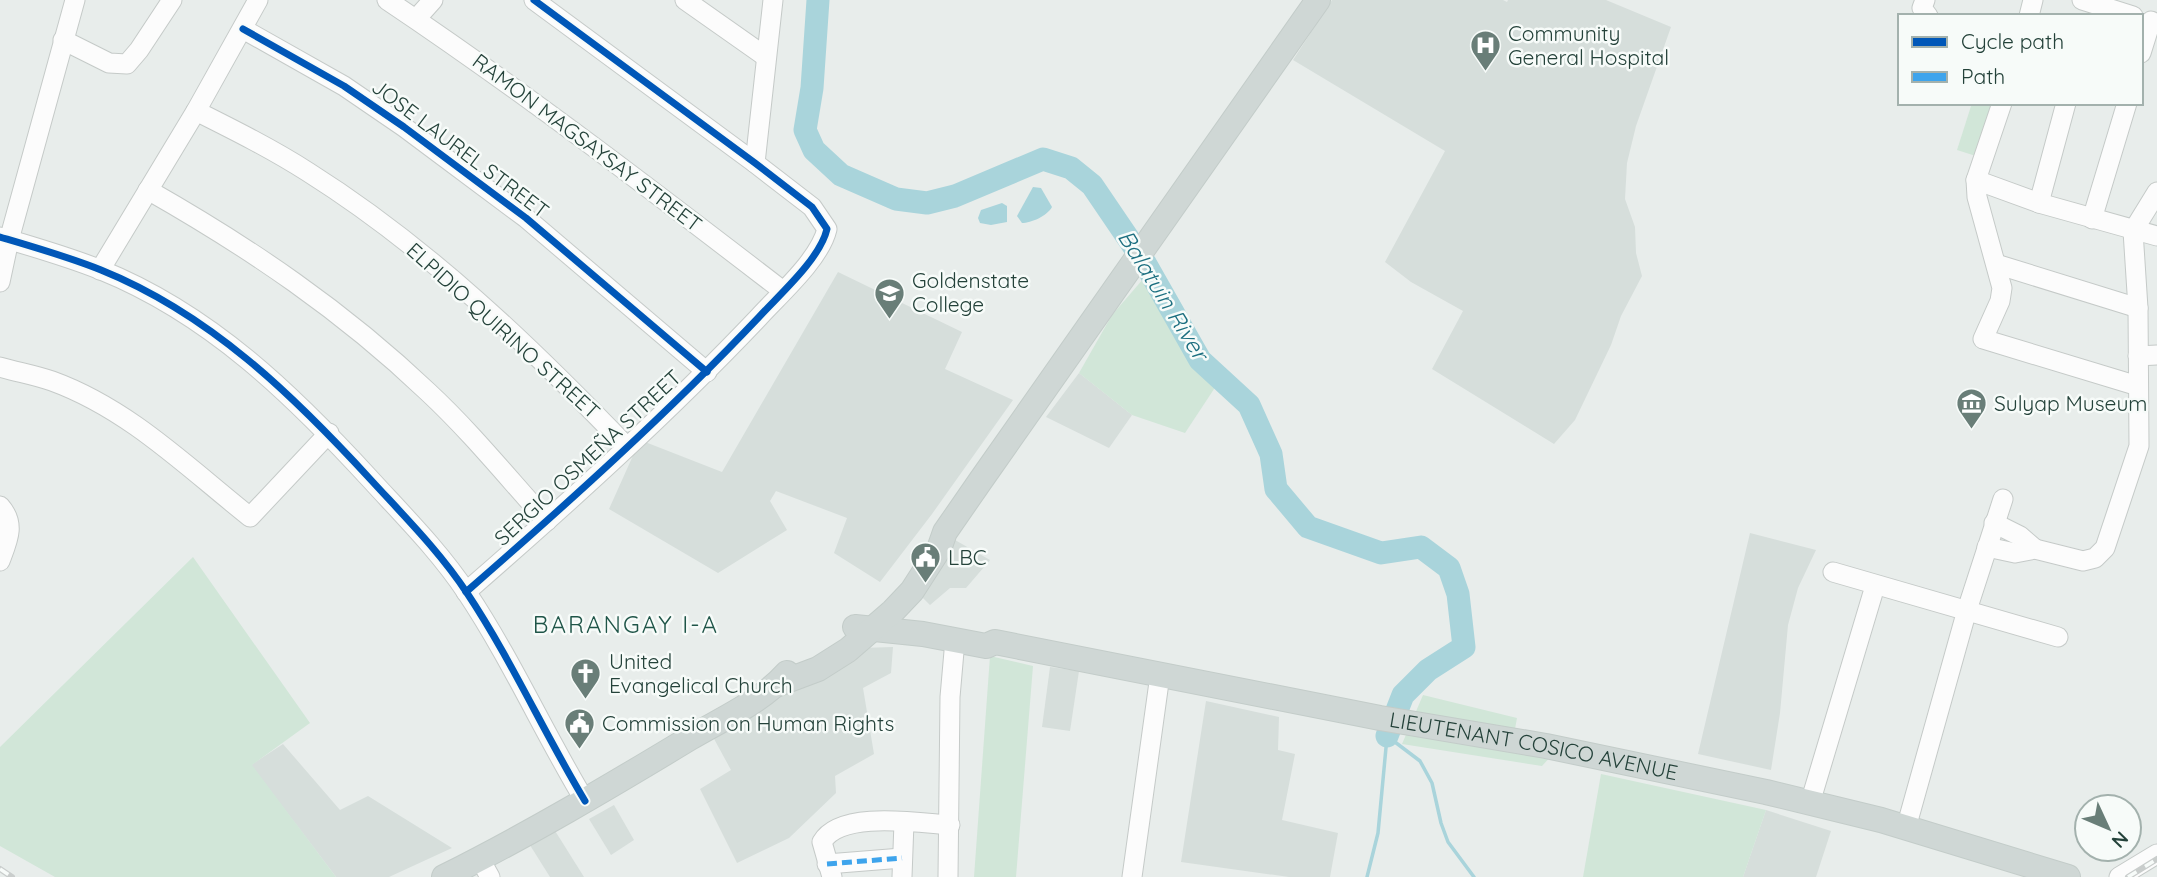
<svg xmlns="http://www.w3.org/2000/svg" width="2157" height="877" font-family="Quicksand,sans-serif">
<rect width="100%" height="100%" fill="#e8edeb"/>
<g fill="#d6dedb">
<path d="M1332,0H1503L1507,2L1508,0H1606L1671,27L1636,126L1627,163L1625,199L1635,227L1636,253L1642,276L1621,316L1611,345L1575,420L1554,444L1432,369L1463,311L1411,282L1385,262L1445,151L1293,60Z"/>
<path d="M838,272L962,332L945,369L1013,400L932,514L880,582L834,553L847,518L776,491L770,501L787,530L718,573L609,509L640,440L722,472Z"/>
<path d="M1079,373L1132,415L1109,448L1046,417Z"/>
<path d="M1750,533L1816,550L1798,588L1788,625L1780,713L1771,770L1698,754Z"/>
<path d="M955,540L990,560L966,588H950L930,605L919,594L920,583Z"/>
<path d="M893,647L891,673L863,688L874,754L835,776L836,793L789,838L737,863L700,789L731,770L713,737L861,648Z"/>
<path d="M1050,667L1079,671L1070,731L1042,727Z"/>
<path d="M1206,701L1279,717L1278,750L1295,754L1282,820L1338,833L1330,877H1289L1181,862Z"/>
<path d="M283,744L340,810L368,796L452,848L389,877H336L251,765Z"/>
<path d="M614,805L634,840L611,855L589,819Z"/>
<path d="M1766,810L1831,831L1816,877H1743Z"/>
<path d="M552,826L584,877H550L528,842Z"/>
</g>
<g fill="#d1e6d8">
<path d="M1972,103H1996L1979,157L1957,150Z"/>
<path d="M1144,278L1216,386L1185,433L1132,415L1079,373L1112,315Z"/>
<path d="M193,557L310,723L252,765L336,877H55L0,846V747Z"/>
<path d="M990,656L1033,666L1016,877H974Z"/>
<path d="M1423,695L1517,718L1515,729L1566,740L1542,766L1402,744Z"/>
<path d="M1601,774L1766,810L1743,877H1583Z"/>
</g>
<g fill="#a9d4db">
<path d="M1033,187L1041,188L1052,207C1047,216 1031,223 1022,223L1017,216Z"/>
<path d="M1002,203L1007,206V222L991,225L980,223L978,218L981,210Z"/>
</g>
<g fill="none" stroke-linecap="round" stroke-linejoin="round">
<g stroke="#a9d4db" stroke-width="3.5">
<path d="M1387,736L1420,761L1432,783L1441,823L1448,842L1474,877"/>
<path d="M1367,877L1378,833L1387,737"/>
</g>
<path stroke="#a9d4db" stroke-width="23" d="M818,0L812,88L805,130L814,150L841,175L896,199L927,203L955,196L1043,159L1071,168L1092,185L1145,263L1200,360L1249,405L1271,454L1276,489L1308,527L1381,553L1421,547L1449,568L1458,594L1464,647L1428,670L1403,695L1387,736"/>
<defs>
<g id="minor">
<path d="M387,0C523,91 653,191 783,291"/>
<path d="M685,0L766,57"/>
<path d="M1925,0L1922,8L1928,16"/>
<path d="M2082,0L2133,16"/>
<path d="M2029,16L2033,0"/>
<path d="M416,19L433,0"/>
<path d="M243,29L344,86L404,127L526,218L707,372"/>
<path d="M63,40L109,63L127,64L139,50L172,0"/>
<path d="M2141,53L2151,21"/>
<path d="M2002,103L1976,180L1977,197L2002,288L2000,301L1983,339L2138,386"/>
<path d="M196,111C234,130 272,149 308,172C427,247 530,346 627,447"/>
<path d="M755,163L773,0"/>
<path d="M1976,180L2039,203L2157,236"/>
<path d="M148,190C250,248 343,311 428,392C471,432 508,478 547,521"/>
<path d="M2039,203L2066,103"/>
<path d="M2092,219L2127,103"/>
<path d="M0,237C34,247 69,257 101,270C210,314 293,395 371,480C404,516 440,552 467,593C511,659 544,733 585,801"/>
<path d="M1996,264L2138,308"/>
<path d="M100,270L196,111L258,0"/>
<path d="M0,282L9,240L75,0"/>
<path d="M2138,356L2157,355"/>
<path d="M0,367C17,372 35,375 52,381C129,409 187,467 250,517L329,433"/>
<path d="M0,506C16,524 8,540 0,561"/>
<path d="M1994,523L2020,536L2035,549"/>
<path d="M1987,547L2015,553L2035,549L2083,561L2095,558L2105,548L2139,446L2138,308L2133,231L2157,192"/>
<path d="M1833,572L2058,637"/>
<path d="M466,592C567,504 667,414 759,317C780,294 820,259 827,229L812,207L755,163L534,0"/>
<path d="M1810,803L1875,586"/>
<path d="M1906,828L1967,610L2003,499"/>
<path d="M480,859L490,877"/>
<path d="M827,864L902,858"/>
<path d="M832,877L822,842C840,810 919,823 950,825"/>
<path d="M902,877L904,822"/>
<path d="M948,877L950,697L955,640"/>
<path d="M1132,877L1160,675"/>
<path d="M2119,877L2157,854"/>
</g>
<g id="major">
<path id="s1" d="M855,627L923,634L986,646L995,642L1380,718L1546,746L1766,792L1881,820L2068,877"/>
<path d="M778,684L818,669L848,650L893,611L912,591L939,549L945,532L981,480L1318,0"/>
<path d="M444,877C528,835 609,787 690,738C722,719 761,702 787,673"/>
</g>
</defs>
<use href="#minor" stroke="#c5cac8" stroke-width="21"/>
<use href="#major" stroke="#c3ccc9" stroke-width="26"/>
<use href="#minor" stroke="#fcfcfc" stroke-width="19"/>
<use href="#major" stroke="#cfd7d5" stroke-width="24"/>
<defs>
<g id="rail">
<path d="M0,869L12,877"/>
<path d="M2128,877L2157,859"/>
</g>
</defs>
<use href="#rail" stroke="#c9cdcc" stroke-width="6"/>
<use href="#rail" stroke="#f7fbf9" stroke-width="3.5" stroke-dasharray="10" stroke-linecap="butt"/>
<path stroke="#3ea4ec" stroke-width="5" stroke-dasharray="10 5" stroke-linecap="butt" d="M827,864L902,858"/>
<defs>
<g id="cycleway">
<path d="M243,29L344,86L404,127L526,218L707,372"/>
<path d="M0,237C34,247 69,257 101,270C210,314 293,395 371,480C404,516 440,552 467,593C511,659 544,733 585,801"/>
<path d="M466,592C567,504 667,414 759,317C780,294 820,259 827,229L812,207L755,163L534,0"/>
</g>
</defs>
<use href="#cycleway" stroke="#f7fbf9" stroke-width="11"/>
<use href="#cycleway" stroke="#0057b8" stroke-width="7"/>
</g>
<defs>
<symbol id="hospital-pin" viewBox="-11 -11 22 30"><path d="M0 17L-7.5 6A9.5 9.5 0 1 1 7.5 6Z" fill="#697e78" stroke="#f7fbf9"/><path d="M-5-5h3v3.5h4V-5h3V5h-3V1.5h-4V5h-3Z" fill="#fff"/></symbol>
<symbol id="university-pin" viewBox="-11 -11 22 30"><path d="M0 17L-7.5 6A9.5 9.5 0 1 1 7.5 6Z" fill="#697e78" stroke="#f7fbf9"/><path d="M0-5L7-2L0 1L-7-2ZM-4 1L0 2.5L4 1V4Q0 6-4 4Z" fill="#fff"/></symbol>
<symbol id="museum-pin" viewBox="-11 -11 22 30"><path d="M0 17L-7.5 6A9.5 9.5 0 1 1 7.5 6Z" fill="#697e78" stroke="#f7fbf9"/><path d="M0-6L6-3V-2H-6V-3ZM-5-1h2V3h-2ZM-1-1h2V3h-2ZM3-1h2V3H3ZM-6 4H6V6H-6Z" fill="#fff"/></symbol>
<symbol id="civic-pin" viewBox="-11 -11 22 30"><path d="M0 17L-7.5 6A9.5 9.5 0 1 1 7.5 6Z" fill="#697e78" stroke="#f7fbf9"/><path d="M-.6-6.5H3V-4.5H.6V-3L4-1V1h2V6H-6V1h2V-1L-.6-3ZM-1.2 2.5V6h2.4V2.5Z" fill="#fff"/></symbol>
<symbol id="church-pin" viewBox="-11 -11 22 30"><path d="M0 17L-7.5 6A9.5 9.5 0 1 1 7.5 6Z" fill="#697e78" stroke="#f7fbf9"/><path d="M-1.2-6h2.4v3.5h3.3v2.4h-3.3V6h-2.4V-.1h-3.3v-2.4h3.3Z" fill="#fff"/></symbol>
</defs>
<g fill-rule="evenodd">
<use href="#hospital-pin" x="1468" y="28" width="35" height="47"/>
<use href="#university-pin" x="872" y="276" width="35" height="47"/>
<use href="#museum-pin" x="1954" y="386" width="35" height="47"/>
<use href="#civic-pin" x="908" y="540" width="35" height="47"/>
<use href="#church-pin" x="568" y="656" width="35" height="47"/>
<use href="#civic-pin" x="562" y="706" width="35" height="47"/>
</g>
<g text-anchor="middle" stroke-width="5" stroke-linejoin="round" paint-order="stroke">
<g font-size="21" fill="#24423a" stroke="#f7fbf9" text-anchor="start">
<text x="1508" y="41">Community<tspan x="1508" dy="24">General Hospital</tspan></text>
<text x="912" y="288">Goldenstate<tspan x="912" dy="24">College</tspan></text>
<text x="1994" y="411">Sulyap Museum</text>
<text x="948" y="565">LBC</text>
<text x="609" y="669">United<tspan x="609" dy="24">Evangelical Church</tspan></text>
<text x="602" y="731">Commission on Human Rights</text>
</g>
<g font-size="21" fill="#24423a" stroke="#f7fbf9">
<text transform="translate(587 143) rotate(37)" y="7">RAMON MAGSAYSAY STREET</text>
<text transform="translate(460 149) rotate(37)" y="7">JOSE LAUREL STREET</text>
<text transform="translate(503 331) rotate(42)" y="7">ELPIDIO QUIRINO STREET</text>
<text transform="translate(588 458) rotate(-43)" y="7">SERGIO OSMEÑA STREET</text>
<text dy="7" stroke="none"><textPath href="#s1" startOffset="691">LIEUTENANT COSICO AVENUE</textPath></text>
</g>
<g font-size="23" font-style="italic" fill="#1c6f80" stroke="#f7fbf9">
<text transform="translate(1163 295) rotate(58)" y="8">Balatuin River</text>
</g>
<g font-size="24" letter-spacing="2" fill="#1f5548" stroke="#f7fbf9">
<text x="626" y="633">BARANGAY I-A</text>
</g>
</g>
<rect x="1898" y="14" width="245" height="91" fill="#f7fbf9" stroke="#a3b1ad" stroke-width="2"/>
<rect x="1912" y="37" width="35" height="10" fill="#0057b8" stroke="#a3b1ad" stroke-width="2"/>
<text x="1961" y="49" font-size="21" fill="#24423a">Cycle path</text>
<rect x="1912" y="72" width="35" height="10" fill="#3ea4ec" stroke="#a3b1ad" stroke-width="2"/>
<text x="1961" y="84" font-size="21" fill="#24423a">Path</text>
<g transform="translate(2108 828) rotate(134)"><circle r="33" fill="#f7fbf9" stroke="#a3b1ad" stroke-width="2"/>
<path d="M0-5L12 26L0 18L-12 26Z" fill="#697e78"/>
<text y="-10" font-size="19" font-weight="bold" text-anchor="middle" fill="#24423a">N</text>
</g>
</svg>
